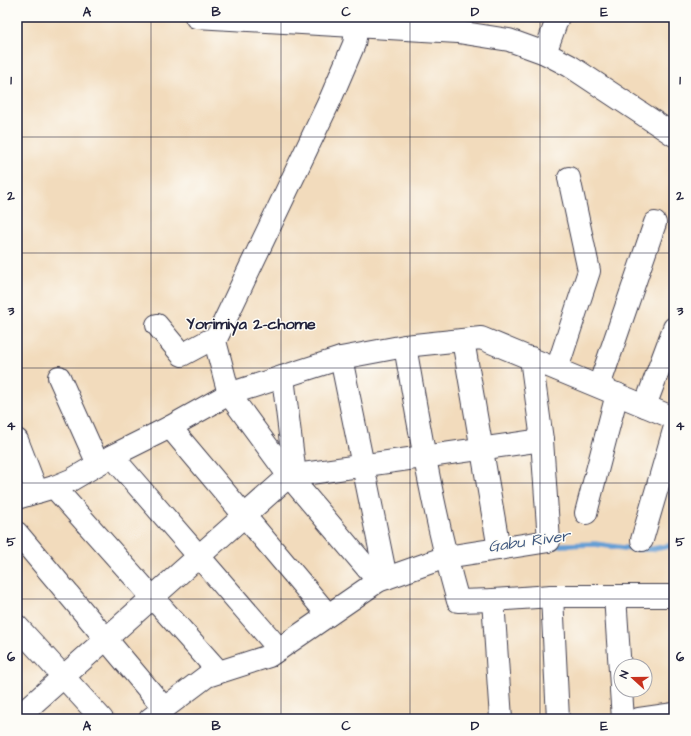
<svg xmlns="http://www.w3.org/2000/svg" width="691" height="736" font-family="'Architects Daughter',sans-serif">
<rect width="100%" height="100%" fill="#fdfcf7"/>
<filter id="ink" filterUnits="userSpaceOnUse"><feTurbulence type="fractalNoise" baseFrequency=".025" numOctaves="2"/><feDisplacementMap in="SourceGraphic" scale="8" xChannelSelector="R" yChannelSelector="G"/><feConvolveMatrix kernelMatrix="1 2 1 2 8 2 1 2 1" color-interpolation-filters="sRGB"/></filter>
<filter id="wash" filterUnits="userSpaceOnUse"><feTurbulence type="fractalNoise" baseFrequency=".012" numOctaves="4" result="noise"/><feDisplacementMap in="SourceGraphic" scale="16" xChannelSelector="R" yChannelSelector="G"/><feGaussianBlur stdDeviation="0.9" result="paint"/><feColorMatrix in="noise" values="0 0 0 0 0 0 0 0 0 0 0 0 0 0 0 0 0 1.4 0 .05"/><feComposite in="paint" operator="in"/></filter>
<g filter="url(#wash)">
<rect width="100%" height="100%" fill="#f2dbbc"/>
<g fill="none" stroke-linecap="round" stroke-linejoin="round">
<path stroke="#669fd4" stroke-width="5.5" d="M553,546L563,545L595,544L631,549H653L674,545"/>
</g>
</g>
<g filter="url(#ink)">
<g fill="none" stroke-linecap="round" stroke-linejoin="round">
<defs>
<g id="minor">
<path d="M357,26L354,44L330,100L215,341L229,394L289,476L378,581"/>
<path d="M545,53L558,17"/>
<path d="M157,325L182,355L210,340L215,341"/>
<path d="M463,340L499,549"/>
<path d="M405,346C420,432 434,517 458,601L493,600L552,596H674"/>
<path d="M341,358L386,578"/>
<path d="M557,369L589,271L569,178"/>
<path d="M59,377L98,464"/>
<path d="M283,377L295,475"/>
<path d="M599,386L655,223"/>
<path d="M645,406L674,328"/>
<path d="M170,427L328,615"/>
<path d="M17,440L37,492"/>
<path d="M112,456L279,649"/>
<path d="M54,487L219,672"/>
<path d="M17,498L54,487L71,480L112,456L170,427L229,394L341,358L405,346L481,338L674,418"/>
<path d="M586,513L617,394"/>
<path d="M17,533L164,708"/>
<path d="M642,540L674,430"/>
<path d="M552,596L558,719"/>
<path d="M615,596L621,686"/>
<path d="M493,600L501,719"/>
<path d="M17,626L102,719"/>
<path d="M621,690L623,719"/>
<path d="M17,718L289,476L542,440"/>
<path d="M150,719L207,676L269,656L378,581L446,557L549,541L542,440L531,358"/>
<path d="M639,719L674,714"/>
</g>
<path id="major" d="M196,17L458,32L509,40L545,53L570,66L674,135"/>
</defs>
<use href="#minor" stroke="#413e4e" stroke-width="24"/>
<use href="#major" stroke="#413e4e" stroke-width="24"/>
<use href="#minor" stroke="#fff" stroke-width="22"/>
<use href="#major" stroke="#fff" stroke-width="22"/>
</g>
</g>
<path fill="none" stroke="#22223b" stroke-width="1" stroke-opacity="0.55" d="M151,17V719M281,17V719M410,17V719M540,17V719M17,137H674M17,253H674M17,368H674M17,483H674M17,599H674"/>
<g text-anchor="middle" stroke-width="3" stroke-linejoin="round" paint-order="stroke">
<g font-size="16" font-weight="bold" fill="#22223b" stroke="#fdfcf7">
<text x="251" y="329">Yorimiya 2-chome</text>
</g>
<g font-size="16" font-style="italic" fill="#415a80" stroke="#fdfcf7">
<text transform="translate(529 540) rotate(-8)" y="6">Gabu River</text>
</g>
</g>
<rect width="691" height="736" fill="none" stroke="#fdfcf7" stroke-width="44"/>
<g transform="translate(633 678) rotate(291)"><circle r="19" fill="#fdfcf7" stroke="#a5a5ac"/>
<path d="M0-3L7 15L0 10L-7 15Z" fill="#c8321e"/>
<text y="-6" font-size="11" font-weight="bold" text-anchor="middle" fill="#22223b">N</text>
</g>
<rect x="22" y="22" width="647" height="692" fill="none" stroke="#22223b" stroke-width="1.5"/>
<g font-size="13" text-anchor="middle" font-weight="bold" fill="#22223b">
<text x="87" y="16">A</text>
<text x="216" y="16">B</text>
<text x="346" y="16">C</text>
<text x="475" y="16">D</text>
<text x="604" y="16">E</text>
<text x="11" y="84">1</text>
<text x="680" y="84">1</text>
<text x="11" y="200">2</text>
<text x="680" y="200">2</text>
<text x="11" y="315">3</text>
<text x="680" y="315">3</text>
<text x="11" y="430">4</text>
<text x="680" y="430">4</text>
<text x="11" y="546">5</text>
<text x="680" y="546">5</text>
<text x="11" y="661">6</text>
<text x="680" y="661">6</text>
<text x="87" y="730">A</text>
<text x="216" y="730">B</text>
<text x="346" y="730">C</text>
<text x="475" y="730">D</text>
<text x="604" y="730">E</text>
</g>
</svg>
